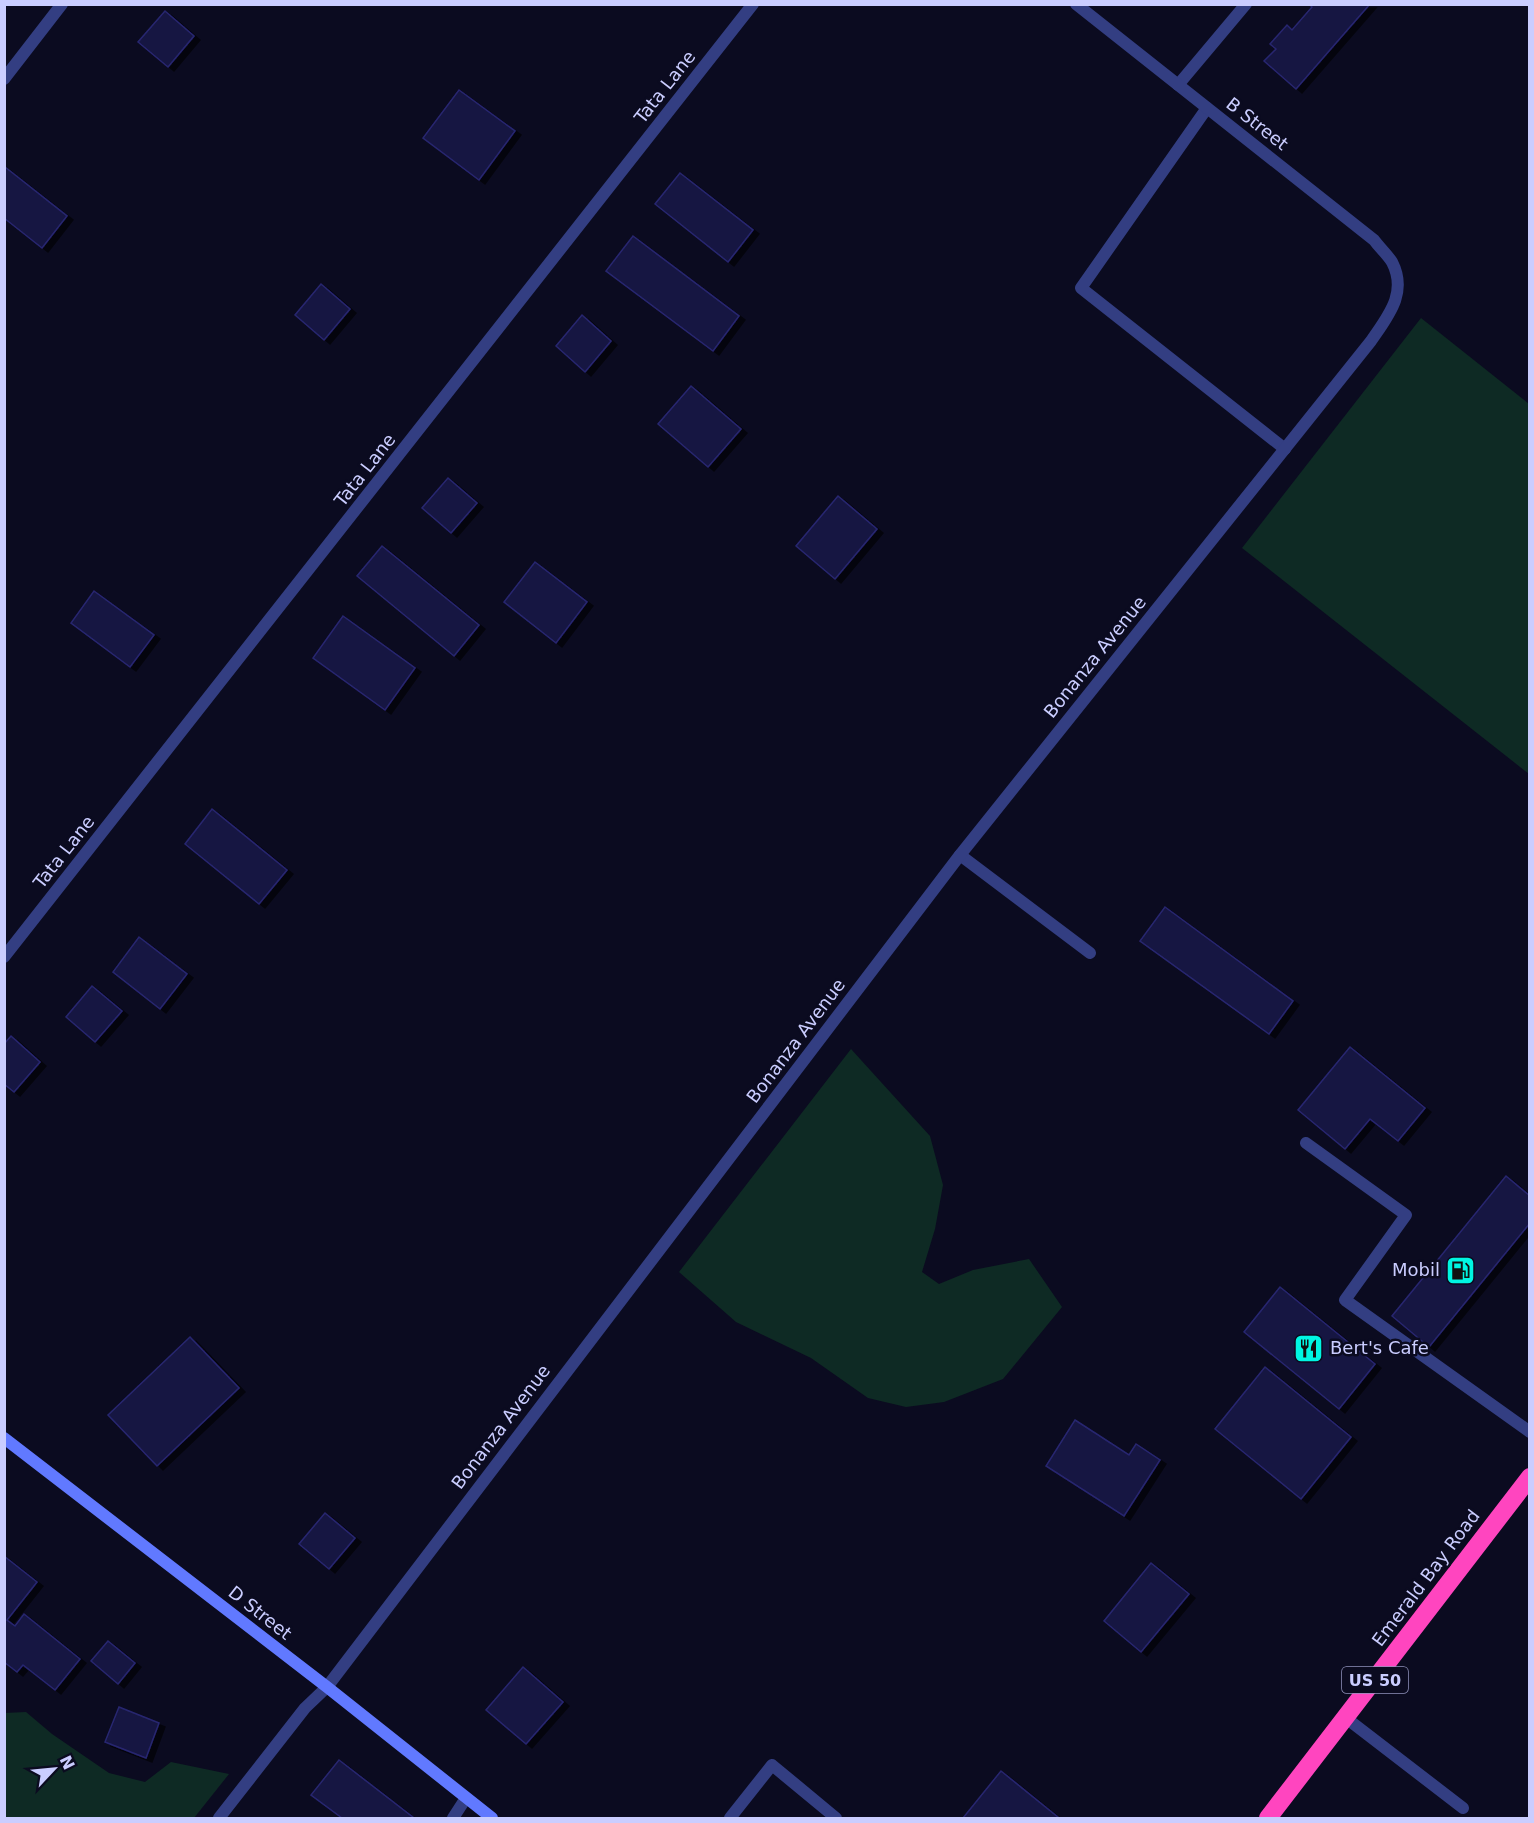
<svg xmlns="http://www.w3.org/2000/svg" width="1534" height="1823" font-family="'DejaVu Sans',sans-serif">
<defs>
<filter id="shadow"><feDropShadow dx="6" dy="4" stdDeviation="0" flood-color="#0009"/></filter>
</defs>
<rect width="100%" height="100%" fill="#0b0b20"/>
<g fill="#0e2a24">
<path d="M1421,318L1529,404V774L1242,548Z"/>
<path d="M851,1049L930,1136L943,1185L935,1229L922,1272L939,1284L973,1270L1029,1259L1062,1307L1003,1379L944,1402L906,1407L868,1398L811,1358L736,1322L679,1272Z"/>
<path d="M26,1712L52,1734L109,1773L145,1782L171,1762L229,1774L194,1818H5V1713Z"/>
</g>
<g fill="#171642" stroke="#282670" stroke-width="1.5" filter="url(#shadow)">
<path d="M1309,4H1370L1296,89L1264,61L1276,49L1270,44L1287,25L1292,30L1312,7Z"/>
<path d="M165,11L194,36L168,67L138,42Z"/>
<path d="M459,90L515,131L479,180L423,138Z"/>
<path d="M5,167L67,216L42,248L4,218Z"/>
<path d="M680,173L753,230L728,262L655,204Z"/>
<path d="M633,236L739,316L713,351L606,271Z"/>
<path d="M321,284L350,309L324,340L295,315Z"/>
<path d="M582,315L611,341L585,372L556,346Z"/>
<path d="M691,386L741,429L708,467L658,424Z"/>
<path d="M448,478L477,503L451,533L422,508Z"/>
<path d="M838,496L877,529L835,579L796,546Z"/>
<path d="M382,546L479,625L454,656L357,576Z"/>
<path d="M535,562L587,602L556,643L504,602Z"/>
<path d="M94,591L154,635L130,667L71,623Z"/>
<path d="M343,616L415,668L385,710L313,658Z"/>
<path d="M212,809L287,870L259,904L185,844Z"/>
<path d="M1165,907L1293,1001L1269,1034L1140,941Z"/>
<path d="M139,937L187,974L160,1009L113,972Z"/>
<path d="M92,986L122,1011L95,1042L66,1017Z"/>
<path d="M11,1036L40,1062L14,1092L4,1084V1044Z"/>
<path d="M1350,1047L1425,1108L1398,1141L1370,1119L1345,1149L1298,1110Z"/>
<path d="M1506,1176L1530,1196V1223L1429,1347L1392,1316Z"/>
<path d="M1280,1287L1375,1364L1339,1409L1244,1332Z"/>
<path d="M190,1337L239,1388L157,1466L108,1415Z"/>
<path d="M1265,1367L1351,1437L1301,1499L1215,1429Z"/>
<path d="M1075,1420L1129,1455L1136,1444L1160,1460L1124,1516L1046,1466Z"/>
<path d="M325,1513L355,1538L329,1569L299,1544Z"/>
<path d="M4,1556L37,1582L7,1620L15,1626L24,1614L80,1659L55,1690L23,1665L17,1672L4,1662Z"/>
<path d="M1151,1563L1189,1594L1141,1652L1104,1621Z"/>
<path d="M108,1641L135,1663L118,1684L91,1661Z"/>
<path d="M523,1667L563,1702L526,1744L486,1710Z"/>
<path d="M119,1707L159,1723L146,1758L105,1742Z"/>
<path d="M339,1760L414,1818H342L311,1795Z"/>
<path d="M1001,1771L1059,1818H963Z"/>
</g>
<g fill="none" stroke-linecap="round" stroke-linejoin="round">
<g stroke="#333e82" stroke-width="12">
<path d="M1178,85L1246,4"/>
<path d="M1207,108L1081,288L1285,449"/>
<path d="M960,855L1090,953"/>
<path d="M1306,1143L1406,1215L1345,1300L1530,1432"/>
<path d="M1346,1718L1463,1808"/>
<path d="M453,1818L466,1798"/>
<path d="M730,1818L772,1765L836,1818"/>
</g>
<g stroke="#333e82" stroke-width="12">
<path d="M4,79L62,4"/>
<path d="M4,957L753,4"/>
<path d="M219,1818L305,1708L327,1687L960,855L1371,341C1388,316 1408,293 1392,262C1387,254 1379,247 1374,240L1076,4"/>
</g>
<path stroke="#6179ff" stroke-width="12" d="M4,1438L327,1687L492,1818"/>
<path stroke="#ff45bf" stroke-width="18" d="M1268,1818L1530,1477"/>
</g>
<defs>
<symbol id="fuel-square" viewBox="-11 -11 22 22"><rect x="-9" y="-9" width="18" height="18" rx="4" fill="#00f5e2" stroke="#0b0b20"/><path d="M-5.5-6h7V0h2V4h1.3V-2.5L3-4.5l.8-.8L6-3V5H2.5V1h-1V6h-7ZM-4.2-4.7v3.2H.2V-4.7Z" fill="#111"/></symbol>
<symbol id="restaurant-square" viewBox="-11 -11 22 22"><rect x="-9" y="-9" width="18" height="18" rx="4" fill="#00f5e2" stroke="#0b0b20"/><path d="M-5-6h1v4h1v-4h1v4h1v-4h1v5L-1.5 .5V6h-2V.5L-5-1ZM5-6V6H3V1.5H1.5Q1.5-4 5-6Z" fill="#111"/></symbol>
</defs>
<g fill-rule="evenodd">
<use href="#fuel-square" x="1444" y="1254" width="33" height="33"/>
<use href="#restaurant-square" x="1292" y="1332" width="33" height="33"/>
</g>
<g text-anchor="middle" stroke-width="5" stroke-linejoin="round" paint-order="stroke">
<rect fill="#0b0b20" stroke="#9193bc" stroke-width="1.5" x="1342" y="1667" width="66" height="26" rx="4.5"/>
<g font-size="16" font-weight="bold" fill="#cacdff">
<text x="1375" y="1686">US 50</text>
</g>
<g font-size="18" fill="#cacdff" stroke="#0b0b20">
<text transform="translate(665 87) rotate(-52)" y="6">Tata Lane</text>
<text transform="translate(1257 124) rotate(38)" y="6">B Street</text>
<text transform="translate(365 470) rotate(-52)" y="6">Tata Lane</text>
<text transform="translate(1095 657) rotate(-51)" y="6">Bonanza Avenue</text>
<text transform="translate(64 852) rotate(-52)" y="6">Tata Lane</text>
<text transform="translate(796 1041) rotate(-53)" y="6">Bonanza Avenue</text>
<text transform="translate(501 1427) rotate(-53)" y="6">Bonanza Avenue</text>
<text transform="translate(1426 1578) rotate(-53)" y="6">Emerald Bay Road</text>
<text transform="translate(260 1613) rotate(38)" y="6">D Street</text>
</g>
<g font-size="18" fill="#cacdff" stroke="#0b0b20" text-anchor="end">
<text x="1440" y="1276">Mobil</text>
<text x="1330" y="1354" text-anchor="start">Bert's Cafe</text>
</g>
</g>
<rect width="1534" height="1823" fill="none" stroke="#cacdff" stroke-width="12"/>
<g transform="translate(54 1769) rotate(64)" stroke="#0b0b20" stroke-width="4.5" paint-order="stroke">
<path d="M0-4.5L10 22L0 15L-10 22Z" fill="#cacdff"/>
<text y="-9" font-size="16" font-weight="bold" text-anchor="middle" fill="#cacdff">N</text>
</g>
</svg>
